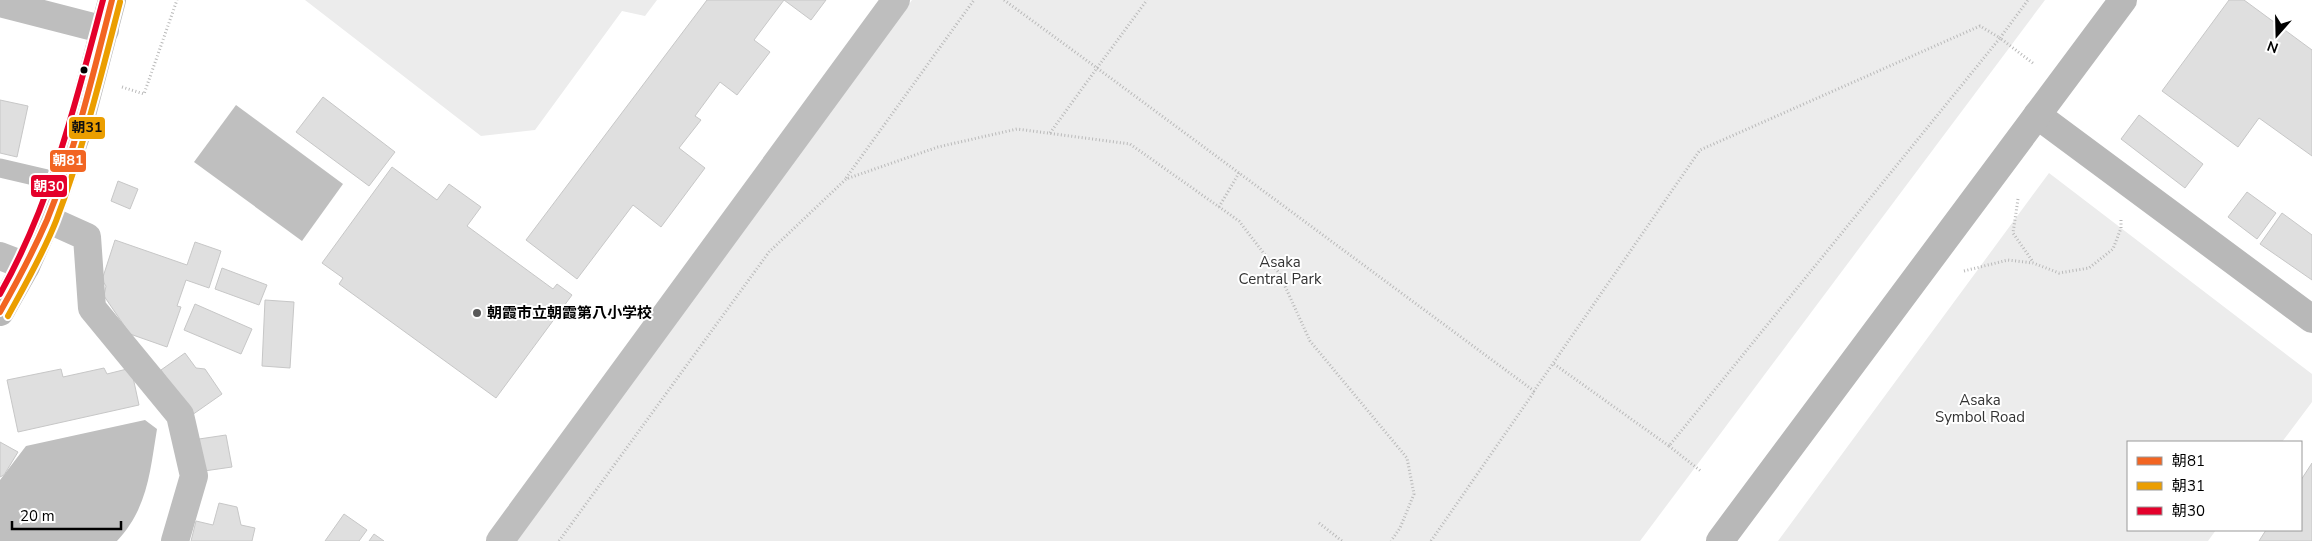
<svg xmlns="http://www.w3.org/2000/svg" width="2312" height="541" font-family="'Nunito Sans','Noto Sans JP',sans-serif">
<rect width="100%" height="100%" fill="#fff"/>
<g fill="#ececec">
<path d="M305,0H657L645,16L622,11L535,130L481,136Z"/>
<path d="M912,0H2045L1640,541H515Z"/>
<path d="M2049,173L2312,374V402L2282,442H2128V530H2216L2208,541H1778Z"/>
</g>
<g fill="#bfbfbf">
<path d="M236,105L343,184L302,241L194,162Z"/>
<path d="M145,420L157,429C150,471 148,508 117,541H0V480L26,446Z"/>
</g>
<g fill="#dfdfdf" stroke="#c7c7c7">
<path d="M707,0H784L754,40L770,52L737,95L720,82L695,116L701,120L679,148L705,168L661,227L633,205L577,279L526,240Z"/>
<path d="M784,0H826L811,20Z"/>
<path d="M2229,0H2244L2312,50V156L2259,118L2238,147L2162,91Z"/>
<path d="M323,97L395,152L369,186L296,132Z"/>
<path d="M0,100L28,106L17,157L0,153Z"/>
<path d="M2139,115L2203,164L2185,188L2121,139Z"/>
<path d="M392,167L437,200L449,184L481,207L467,226L553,289L557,284L572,295L496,398L339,284L343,278L322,263Z"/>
<path d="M118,181L138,189L130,209L111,201Z"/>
<path d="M2247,192L2276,213L2257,239L2228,217Z"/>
<path d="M2282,213L2312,235V280L2260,244Z"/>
<path d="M115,240L187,265L195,242L221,251L209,288L186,280L177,306L181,307L167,347L130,334L104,296L106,286L102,280Z"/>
<path d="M222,268L267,285L259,305L215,289Z"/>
<path d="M265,300L294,302L290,368L262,366Z"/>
<path d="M195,304L252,329L241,354L184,330Z"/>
<path d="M185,353L196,368L205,369L222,394L192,415L161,370Z"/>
<path d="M104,368L107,374L131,368L139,405L18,432L7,380L61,369L63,377Z"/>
<path d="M226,435L232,467L204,471L199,439Z"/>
<path d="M0,442L18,452L4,475L0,477Z"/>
<path d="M2312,463V541H2259L2266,530H2301V480Z"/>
<path d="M219,503L237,507L241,525L255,528L252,541H191L196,521L213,525Z"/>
<path d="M344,514L367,530L359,541H325Z"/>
<path d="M374,534L384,541H369Z"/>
</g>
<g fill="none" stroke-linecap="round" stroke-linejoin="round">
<g stroke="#b9b9b9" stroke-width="3" stroke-dasharray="1 2.5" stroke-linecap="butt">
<path d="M1004,0L1097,68L1147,0"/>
<path d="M122,87L144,94L177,0"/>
<path d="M1050,133L1097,68L1534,391L1700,150L1980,26L2000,38L2028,0"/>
<path d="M846,178L974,0"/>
<path d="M2018,199L2013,233L2033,262"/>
<path d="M1219,207L1239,173"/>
<path d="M1964,271L2008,260L2033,263L2059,273L2089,268L2113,249L2121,228V218"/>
<path d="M1554,364L1669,446L2000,38L2034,64"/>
<path d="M1669,446L1702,472"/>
<path d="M1319,523L1342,541"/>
<path d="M559,541L769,252L846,179L938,147L1017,129L1130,144L1239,221L1279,273L1310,341L1407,458L1414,494L1400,528L1391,541"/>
<path d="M1431,541L1534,392"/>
</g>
<path stroke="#bebebe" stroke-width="19" d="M0,168L60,182"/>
<g stroke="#bebebe" stroke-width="28">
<path d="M0,3L105,30"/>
<path d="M47,219L87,237L92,308L180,415L194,476L175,541"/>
<path d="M0,256L26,266"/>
<path d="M500,541L896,0"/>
</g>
<g stroke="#b8b8b8" stroke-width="28">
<path d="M2037,115L2312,319"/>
<path d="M0,312L26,266L47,219L78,130L112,0"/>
<path d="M1720,541L2123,0"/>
</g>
<defs>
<path id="bus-1" d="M0,312C17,282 33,252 47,220C76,149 93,74 112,0"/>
<path id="bus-2" d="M8,316C25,285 43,254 56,221C83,150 101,76 120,2"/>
<path id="bus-3" d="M0,294C52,202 76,101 103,0"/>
</defs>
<use href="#bus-1" stroke="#fff" stroke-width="10"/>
<use href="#bus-2" stroke="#fff" stroke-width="10"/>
<use href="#bus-3" stroke="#fff" stroke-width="10"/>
<use href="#bus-1" stroke="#f26522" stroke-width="6"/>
<use href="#bus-2" stroke="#eb9e00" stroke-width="6"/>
<use href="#bus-3" stroke="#e4002b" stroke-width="6"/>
</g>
<circle fill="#000" stroke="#fff" stroke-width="2" cx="84" cy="70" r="4.5"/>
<circle fill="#595959" stroke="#fff" stroke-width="2" cx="477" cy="313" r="5"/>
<g text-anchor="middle" stroke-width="4" stroke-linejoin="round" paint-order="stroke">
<g font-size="15" fill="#333" stroke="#fff">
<text x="1280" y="267">Asaka<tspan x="1280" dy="17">Central Park</tspan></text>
<text x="1980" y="405">Asaka<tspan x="1980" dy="17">Symbol Road</tspan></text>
</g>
<g font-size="15" font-weight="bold" fill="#000" stroke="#fff" text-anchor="start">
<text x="487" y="318">朝霞市立朝霞第八小学校</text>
</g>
</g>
<g stroke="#fff" stroke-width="2">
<rect x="68" y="116" width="38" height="24" rx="5" fill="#eb9e00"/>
<rect x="49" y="149" width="38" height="24" rx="5" fill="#f26522"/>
<rect x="30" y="174" width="38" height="24" rx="5" fill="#e4002b"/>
</g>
<g font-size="14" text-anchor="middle" font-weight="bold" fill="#fff">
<text x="68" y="165">朝81</text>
<text x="49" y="191">朝30</text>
</g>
<g font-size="14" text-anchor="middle" font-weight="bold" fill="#111">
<text x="87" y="132">朝31</text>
</g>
<rect x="2127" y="441" width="175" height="90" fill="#ffffff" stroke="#999999"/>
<rect x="2137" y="457" width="25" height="8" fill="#f26522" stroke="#999999"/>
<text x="2172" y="466" font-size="15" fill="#000000">朝81</text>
<rect x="2137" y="482" width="25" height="8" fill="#eb9e00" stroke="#999999"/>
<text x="2172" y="491" font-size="15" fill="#000000">朝31</text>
<rect x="2137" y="507" width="25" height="8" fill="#e4002b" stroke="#999999"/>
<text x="2172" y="516" font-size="15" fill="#000000">朝30</text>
<g transform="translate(2277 35) rotate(200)" stroke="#ffffff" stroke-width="4" paint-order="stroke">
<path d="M0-4L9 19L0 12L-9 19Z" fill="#000000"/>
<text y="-8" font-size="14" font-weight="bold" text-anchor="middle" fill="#000000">N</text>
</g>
<path d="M12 521v8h109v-8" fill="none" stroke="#000000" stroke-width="2.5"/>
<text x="20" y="521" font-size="15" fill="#000000" stroke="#ffffff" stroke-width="4" paint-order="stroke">20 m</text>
</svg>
